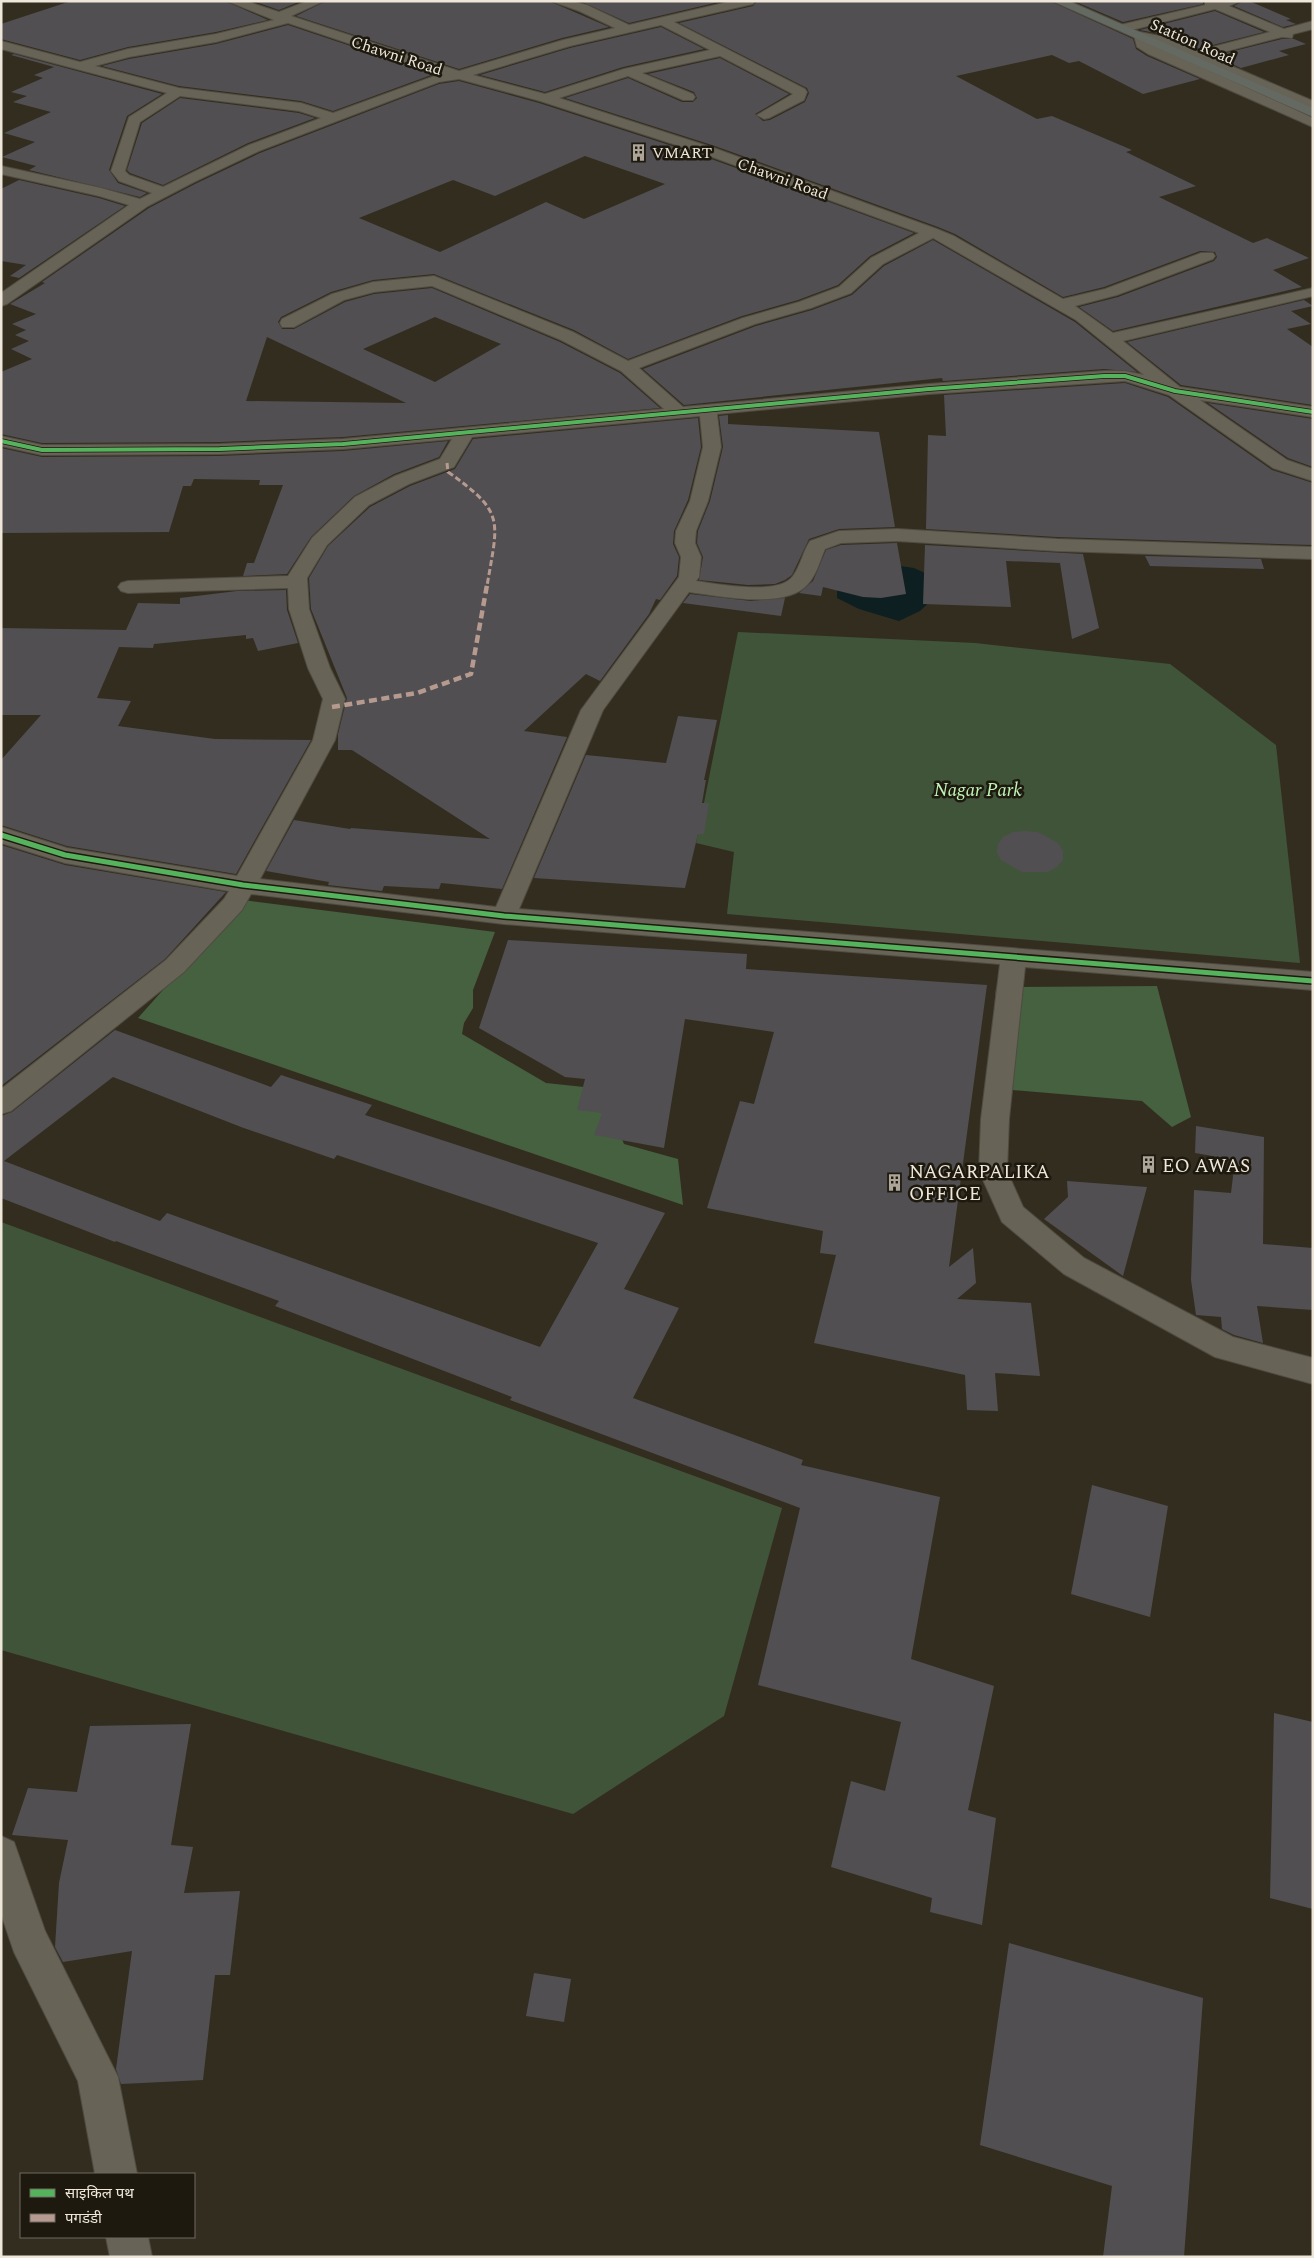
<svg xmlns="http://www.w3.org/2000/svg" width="1314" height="2258" font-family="Spectral,'Noto Sans Devanagari',serif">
<rect width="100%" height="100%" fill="#332d20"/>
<g fill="#40543a">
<path d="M738,632L975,643L1170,664L1276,745L1300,963L727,914L734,852L696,843Z"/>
<path d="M1,1222L782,1508L724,1716L573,1814L1,1650Z"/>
</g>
<g fill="#46613f">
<path d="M243,900L495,932L473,990V1008L464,1023L462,1034L546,1083L584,1087L607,1100L624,1144L678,1159L683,1205L138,1018Z"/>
<path d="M1157,986L1191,1117L1172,1127L1142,1101L988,1088L996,987Z"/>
</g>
<path fill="#0d1f21" d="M866,561L914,568L936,578V596L920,611L899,621L859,609L837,598V577Z"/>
<g fill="#514f52" fill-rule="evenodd">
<path d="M71,1H225L268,20L216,32L128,47L80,60L1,39V24Z"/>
<path d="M253,1H301L279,10Z"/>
<path d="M326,1H549L609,27L562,38L459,69L296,16Z"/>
<path d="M580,1H723L629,23Z"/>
<path d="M757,1H1050L1133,39L1136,49L1147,56L1200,79L1143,94L1079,61L1069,63L1052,55L956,76L1037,119L1052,116L1132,150L1126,152L1196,186L1159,197L1253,243L1267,238L1309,258L1273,270L1302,287L1113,331L1079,307L1118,297L1214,261L1217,257L1215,252L1200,251L1104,287L1063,297L955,234L938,227L715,146L565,98L628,78L682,102H693L697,98L694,92L648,74L720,58L789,94L755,114L763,121L770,120L805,102L809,93L807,88L679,23L753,6Z"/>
<path d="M1074,1H1203V4L1123,22Z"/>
<path d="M1243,1H1249L1291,19L1286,20L1296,24L1283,27L1234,6Z"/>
<path d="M1215,11L1264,32L1197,49L1166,35L1140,30Z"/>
<path d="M288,25L434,74L333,111L301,101L179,86L102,66L129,59L216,44Z"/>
<path d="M661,27L704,49L623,67L545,92L480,75L570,48Z"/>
<path d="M1282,39H1294L1306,44L1279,51L1289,55L1241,68L1214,56Z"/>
<path d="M14,54L162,94L127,116L109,170L118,183L147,193L140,197L29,170L36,166L2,157L35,142L4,133L51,112L13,102L27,96L11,92L43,78L34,75L54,67L11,55Z"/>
<path d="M459,81L539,103L703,156L914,233L870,256L838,285L798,300L742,316L628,359L574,330L434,274L373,280L331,292L281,317L278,322L282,329H294L345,302L374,294L432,288L560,342L620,373L660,408L343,437L220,442L42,443L1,434V372L32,359L11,349L29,341L15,335L26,330L12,324L36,314L10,304L45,283L42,282L149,208L195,184L260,153L439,84ZM585,156L665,184L584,219L546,202L440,252L359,218L453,180L495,196ZM435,317L501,344L435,382L363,349ZM267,337L406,403L246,401Z"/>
<path d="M180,98L299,113L315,118L248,143L163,185L130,173L127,170L142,123Z"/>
<path d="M19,180L99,198L125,206L19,278L10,276L26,265L1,261V189Z"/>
<path d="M933,240L1075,322L1137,372L1104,369L943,381L942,378L684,405L643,369L756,326L812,310L852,295L884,266Z"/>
<path d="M1304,300L1313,306L1291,311L1311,324L1287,329L1313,347V405L1181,385L1127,342Z"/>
<path d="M1125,383L1168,397L1272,470L1313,483V545L1057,537L926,529L928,435L946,436L944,395Z"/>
<path d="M1208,403L1313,419V467L1288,458Z"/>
<path d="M728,415V424L879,432L895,527L839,529L809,539L792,575L785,580L775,584L748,585L699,580L703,557L697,543L698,531L710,501L723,447L719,416Z"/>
<path d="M698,418L701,447L688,500L674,531L673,544L679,557L677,576L660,600L656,599L649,614L600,681L586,674L524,731L567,737L502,889L441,883L439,889L384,886L382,891L328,885L329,882L266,871L294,820L350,829L351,828L490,839L352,750H338V734L347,698L311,609L309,578L328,546L370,507L410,486L455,469L473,439Z"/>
<path d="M448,441L439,457L394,474L354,496L311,537L287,574L243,576L247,563H254L283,485H259L260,480L194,479L191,486H183L169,532L1,533V448L42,457L220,456L343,451Z"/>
<path d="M897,543L906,594L881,598L863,597L823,587L821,596L799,593L813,581L826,550L841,545Z"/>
<path d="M925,545L1083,554L1099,628L1072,639L1060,563L1006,561L1011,607L923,604Z"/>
<path d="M1145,556L1261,559L1264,569L1150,566Z"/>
<path d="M286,590L287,610L298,643L258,651L253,638L246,639V635L154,644L153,648L119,647L97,698L131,701L118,726L215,739L311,740L236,874L67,846L1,825V760L41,715H1V628L126,630L138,603L180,604V598L237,591Z"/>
<path d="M690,594L751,601L785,598L781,616L683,603Z"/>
<path d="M678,716L717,720L704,780H706L702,803H709L704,834H698L685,888L534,878L586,755L666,763Z"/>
<path d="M1025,831L1038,832L1058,843L1063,851V860L1057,867L1048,872H1022L1001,860L997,852L998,844L1003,837L1013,832Z"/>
<path d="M1,845L65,865L226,892L165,959L1,1086Z"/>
<path d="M508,940L747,954L746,969L987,985L949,1267L973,1248L976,1283L957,1299L1031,1303L1040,1376L995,1373L998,1411L967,1410L965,1375L814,1343L836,1255L820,1253L823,1231L707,1208L740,1101L754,1104L774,1032L685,1019L664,1148L594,1135L602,1113L577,1110L585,1079L565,1077L479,1028Z"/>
<path d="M115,1030L271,1087L281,1075L372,1105L365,1115L665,1213L624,1289L679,1308L633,1398L803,1460L801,1465L940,1497L911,1659L994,1686L968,1810L996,1818L982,1925L930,1912L932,1898L831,1867L851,1781L885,1791L901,1722L758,1685L800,1508L510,1400L512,1397L275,1306L279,1301L116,1241L115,1242L1,1198V1116L12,1112ZM113,1077L241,1127L334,1159L337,1155L598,1243L540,1347L167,1213L160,1221L4,1161Z"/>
<path d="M1196,1126L1264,1137L1263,1244L1313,1248V1310L1257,1306L1263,1343L1234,1335L1222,1329L1221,1317L1196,1315L1191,1280L1194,1190L1231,1193L1235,1160L1195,1153Z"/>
<path d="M1067,1181L1147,1187L1123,1276L1044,1219L1068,1197Z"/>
<path d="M1092,1485L1168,1506L1150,1617L1071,1594Z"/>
<path d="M1274,1713L1313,1722V1909L1270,1898Z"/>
<path d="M191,1724L171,1845L193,1847L184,1893L240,1891L230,1975H215L203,2080L121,2084L116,2069L132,1951L63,1962L55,1947L59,1883L68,1840L12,1835L28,1788L77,1792L90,1726Z"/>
<path d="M1009,1943L1203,1998L1184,2257H1103L1112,2186L980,2145Z"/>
<path d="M534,1973L571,1979L564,2022L526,2016Z"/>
</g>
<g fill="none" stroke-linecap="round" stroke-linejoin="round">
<defs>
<g id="minor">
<path d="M227,1H246L279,12L307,1H324L291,16L459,71L563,40L615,28L579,11L551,1H572L587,5L629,25L732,1H755L753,4L674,22L805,89L807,92L804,100L769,118L764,119L757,115L793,94L720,56L642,73L693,94L695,97L693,100H683L628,76L559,98L714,148L937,229L954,236L1063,299L1105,289L1201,253H1213L1215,256L1213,259L1117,295L1075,306L1113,333L1313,288V296L1123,341L1180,387L1313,407V417L1200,400L1287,460L1313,469V481L1273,468L1169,395L1125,381L929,394L717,414L721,447L708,501L696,531L695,543L701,557L699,577L696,581C718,584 779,596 793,576C801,565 803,551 810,541L839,531L897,529L1057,539L1313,547V559L1057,551L897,541L841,543L825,549C820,560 817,574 808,584C786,610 719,596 689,592L603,710L519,909L1313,972V990L1025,967L1009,1119L1007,1171L1023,1207L1084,1258L1233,1337L1313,1358V1384L1215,1357L1064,1274L1002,1222L979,1171L981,1119L1000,964L504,924L251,894L242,910L184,972L11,1111L1,1114V1089L166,960L224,899L229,891L65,863L1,843V827L67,848L237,876L313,740L323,699L308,668L289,609L288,588L128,593L121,591L118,587L121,583L128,581L288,576L312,538L355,497L395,476L440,459L452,439L343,449L220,454L42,455L1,446V436L42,445L220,444L343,439L664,409L621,371L561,340L432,286L374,292L344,300L294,327H282L280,323L282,319L332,294L373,282L434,276L573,332L628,361L743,318L799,302L839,287L871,258L919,233L704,154L540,101L459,79L439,82L259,151L194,182L148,206L7,304L1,306V293L129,205L99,196L1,174V166L101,188L140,199L152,193L119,181L111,171L129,117L167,93L1,49V41L80,62L128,49L216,34L274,20ZM288,23L440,74L333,113L301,103L179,88L95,66L129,57L216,42ZM661,25L710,50L624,69L545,94L473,75L570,46ZM180,96L299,111L321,118L249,145L163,187L129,175L125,171L140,122ZM933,238L1076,320L1144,375L1125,371H1104L929,384L683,407L639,368L755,324L811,308L851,293L883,264ZM700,416L703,447L690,501L676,531L675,543L681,557L679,577L581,710L496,907L260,879L335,740L345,699L330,668L309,609L307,578L327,545L369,505L409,484L454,467L472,437Z"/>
<path d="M1205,1H1241L1229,6L1284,29L1313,21V29L1293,34L1292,38L1282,37L1208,56L1313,101V110L1158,43L1147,42L1313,118V127L1148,54L1137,47L1134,36L1140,32L1165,37L1197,51L1270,32L1215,9L1124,32L1118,28L1120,25L1205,5Z"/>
<path d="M1,1836L14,1842L45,1931L118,2077L137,2174H95L78,2081L14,1952L1,1914Z"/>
<path d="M106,2237H148L152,2257H110Z"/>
</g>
<path id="major" d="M1052,1H1069L1313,108V117Z"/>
</defs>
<use href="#minor" stroke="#504b40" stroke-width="2"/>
<use href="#major" stroke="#504b40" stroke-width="2"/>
<use href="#minor" fill="#676357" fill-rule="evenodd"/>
<use href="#major" fill="#646961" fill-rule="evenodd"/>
<path stroke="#b69a8f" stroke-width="3" stroke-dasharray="6 3" stroke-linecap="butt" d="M447,463L448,472C506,513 498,520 487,586"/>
<path stroke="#b69a8f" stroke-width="4.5" stroke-dasharray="8 4.5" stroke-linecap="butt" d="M332,707L417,693L471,674L487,585"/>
<defs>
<path id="cycleway-far1" d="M1,441L42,450L220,449L343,444L929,389L1104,376H1125L1175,391L1313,412"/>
<path id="cycleway" d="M1,835L65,855L243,885L504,916L1313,981"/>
</defs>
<use href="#cycleway-far1" stroke="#1d190e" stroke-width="5.5"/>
<use href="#cycleway" stroke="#1d190e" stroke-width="8"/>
<use href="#cycleway-far1" stroke="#56b35d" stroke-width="4"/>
<use href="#cycleway" stroke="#56b35d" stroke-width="5"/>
</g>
<defs>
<symbol id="building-bare" viewBox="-9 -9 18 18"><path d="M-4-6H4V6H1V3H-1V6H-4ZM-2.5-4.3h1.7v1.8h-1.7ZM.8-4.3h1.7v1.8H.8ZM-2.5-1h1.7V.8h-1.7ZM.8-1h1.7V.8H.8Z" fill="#ada698" stroke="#1d190e" stroke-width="2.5" paint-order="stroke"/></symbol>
</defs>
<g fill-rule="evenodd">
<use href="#building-bare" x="626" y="140" width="25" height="25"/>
<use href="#building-bare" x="1136" y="1152" width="25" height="25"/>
<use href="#building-bare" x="882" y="1170" width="25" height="25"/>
</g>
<g text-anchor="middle" stroke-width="5" stroke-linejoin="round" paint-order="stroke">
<g font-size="16" fill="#eee7d9" stroke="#1d190e">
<text transform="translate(1193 41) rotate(24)" y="6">Station Road</text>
<text transform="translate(397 55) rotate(18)" y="6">Chawni Road</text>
<text transform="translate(783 178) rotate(20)" y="6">Chawni Road</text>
</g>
<g font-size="16" fill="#eee7d9" stroke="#1d190e" text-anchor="start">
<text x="652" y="158">VMART</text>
</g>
<g font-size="19" font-style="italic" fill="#c0f5b7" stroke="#1d190e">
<text x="978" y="796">Nagar Park</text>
</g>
<g font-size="19" fill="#eee7d9" stroke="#1d190e" text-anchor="start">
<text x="1162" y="1172">EO AWAS</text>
<text x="909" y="1178">NAGARPALIKA<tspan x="909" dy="22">OFFICE</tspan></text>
</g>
</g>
<rect width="1314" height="2258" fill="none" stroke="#eee7d9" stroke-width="5"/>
<rect x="20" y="2173" width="175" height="65" fill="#1d190e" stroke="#716b5f"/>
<rect x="30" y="2189" width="25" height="8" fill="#56b35d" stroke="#716b5f"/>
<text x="65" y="2198" font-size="15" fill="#eee7d9">साइकिल पथ</text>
<rect x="30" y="2214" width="25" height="8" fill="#b69a8f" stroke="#716b5f"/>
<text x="65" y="2223" font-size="15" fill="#eee7d9">पगडंडी</text>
</svg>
